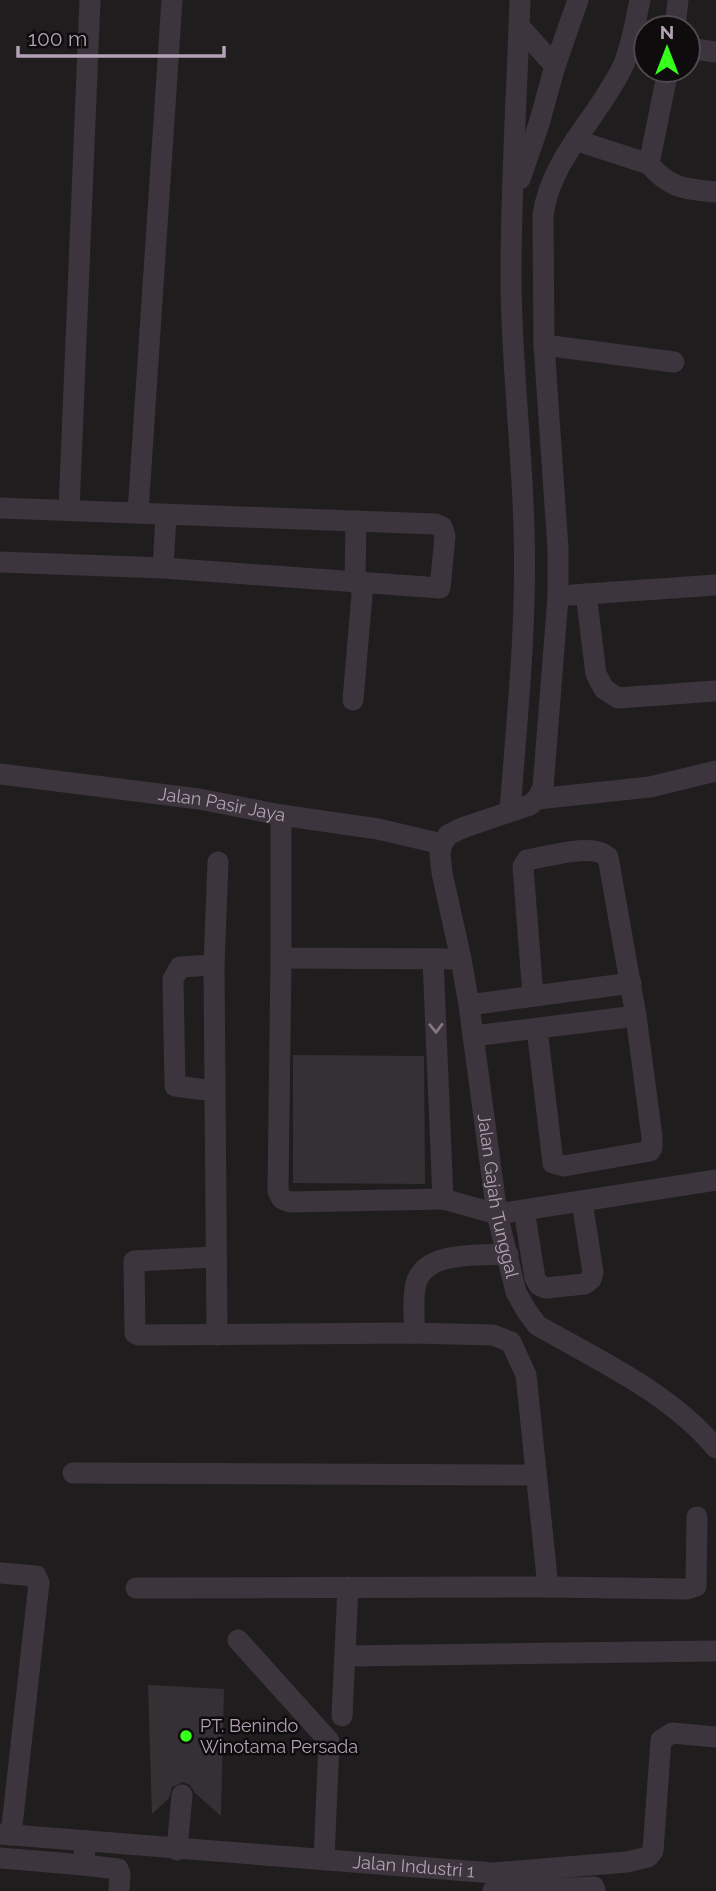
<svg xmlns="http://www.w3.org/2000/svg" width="716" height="1891" font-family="Raleway,sans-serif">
<rect width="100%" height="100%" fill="#131112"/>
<path fill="#201d1f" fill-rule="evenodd" d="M0,0H716V1891H0ZM646,28H688V70H646Z"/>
<g fill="#353034">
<path d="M293,1055L424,1056L425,1184L293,1183Z"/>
<path d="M148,1685L224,1689L221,1816L195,1793L190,1785L183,1782L172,1787L169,1798L152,1814Z"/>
</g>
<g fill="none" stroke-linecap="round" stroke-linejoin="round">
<g stroke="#3d353d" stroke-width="21">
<path id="s1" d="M640,0C635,22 632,47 622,68C597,119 551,158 543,215L544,345L558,549V597L543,788L537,799L530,805L462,828L448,835L442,844L440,854L442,873L461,959L469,1005L497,1214L516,1292L526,1310L537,1325C599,1361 669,1392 716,1448"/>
<path d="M519,26L555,66"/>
<path d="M675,28L678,0"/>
<path d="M688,48L716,52"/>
<path d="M575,140L649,164L668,70"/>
<path d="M649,164C670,189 685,189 716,192"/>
<path d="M520,179L539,124L555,66L578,0"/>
<path d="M544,345L674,362"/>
<path d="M0,508L435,524L442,527L445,536L440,588L163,568L0,562"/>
<path d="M69,510L90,0"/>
<path d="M138,512L172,0"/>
<path d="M163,568L166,515"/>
<path d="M355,583L356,521"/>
<path d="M586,594L596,674L604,689L618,698L716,691"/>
<path d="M572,595L716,585"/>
<path d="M353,700L363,583"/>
<path id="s2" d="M0,774L199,799L281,815L378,829L442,844"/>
<path d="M537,799L650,787L716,771"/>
<path d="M510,811C517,718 527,624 524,530C522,445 511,361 511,276C511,184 517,92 520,0"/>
<path d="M281,815V958L461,959"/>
<path d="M281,958L278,1191L282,1199L290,1202L443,1199L497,1214L716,1180"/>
<path d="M433,959L443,1199"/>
<path d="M214,965L180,967L173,979L175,1086L214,1091"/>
<path d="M533,996L523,867L527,860C547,857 593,842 608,857L636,1016L652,1137V1148L650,1151L564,1166L553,1163L537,1029"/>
<path d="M469,1005L631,983"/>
<path d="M473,1036L636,1016"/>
<path d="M524,1210L535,1278L539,1285L546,1288L585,1284L591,1279L593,1272L582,1202"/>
<path d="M215,1257L134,1261L135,1333L139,1335L414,1333L493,1335L511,1342L526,1375L548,1587"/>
<path d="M414,1333C415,1318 412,1298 416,1284C424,1250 481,1256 508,1254"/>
<path d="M217,1335L214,965L218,862"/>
<path d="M73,1473L536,1475"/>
<path d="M0,1573L36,1576L39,1583L11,1835"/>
<path d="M136,1588L548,1587L687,1589L696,1586L697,1517"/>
<path d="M238,1640L329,1741L324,1860"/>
<path d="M347,1656L716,1651"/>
<path d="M342,1716L348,1587"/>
<path id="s3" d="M0,1834L493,1873L627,1862L648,1857L653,1851L661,1740L672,1733L716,1737"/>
<path d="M177,1850L182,1795"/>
<path d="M0,1858L84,1865L85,1841"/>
<path d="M84,1865L118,1869L120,1874L119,1891"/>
<path d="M493,1891L594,1887L595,1891"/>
</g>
</g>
<defs><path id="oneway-chevron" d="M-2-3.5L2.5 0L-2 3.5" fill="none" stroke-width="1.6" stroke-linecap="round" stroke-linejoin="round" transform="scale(1.75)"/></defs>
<use stroke="#847685" href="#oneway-chevron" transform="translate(436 1028) rotate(88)"/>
<circle fill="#37ff1c" stroke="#0e0c0d" stroke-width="2.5" cx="186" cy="1736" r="7"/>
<g text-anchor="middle" stroke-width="5" stroke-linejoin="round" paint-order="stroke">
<g font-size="18" fill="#b3a1b5" stroke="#0e0c0d">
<text dy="6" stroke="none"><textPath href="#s2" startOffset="224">Jalan Pasir Jaya</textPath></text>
<text dy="6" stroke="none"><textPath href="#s1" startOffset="1290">Jalan Gajah Tunggal</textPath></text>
<text dy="6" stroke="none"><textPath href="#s3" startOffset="415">Jalan Industri 1</textPath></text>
</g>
<g font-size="18" fill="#b3a1b5" stroke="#0e0c0d" text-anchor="start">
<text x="200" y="1732">PT. Benindo<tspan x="200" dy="21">Winotama Persada</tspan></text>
</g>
</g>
<g transform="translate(667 49)"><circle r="33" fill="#0e0c0d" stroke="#504850" stroke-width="2"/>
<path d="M0-5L12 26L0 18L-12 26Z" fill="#37ff1c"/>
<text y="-10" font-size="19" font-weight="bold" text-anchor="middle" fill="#b3a1b5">N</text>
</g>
<path d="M18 46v10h206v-10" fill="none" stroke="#b3a1b5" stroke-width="3.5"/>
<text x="28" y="46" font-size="21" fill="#b3a1b5" stroke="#0e0c0d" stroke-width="5" paint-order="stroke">100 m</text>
</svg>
